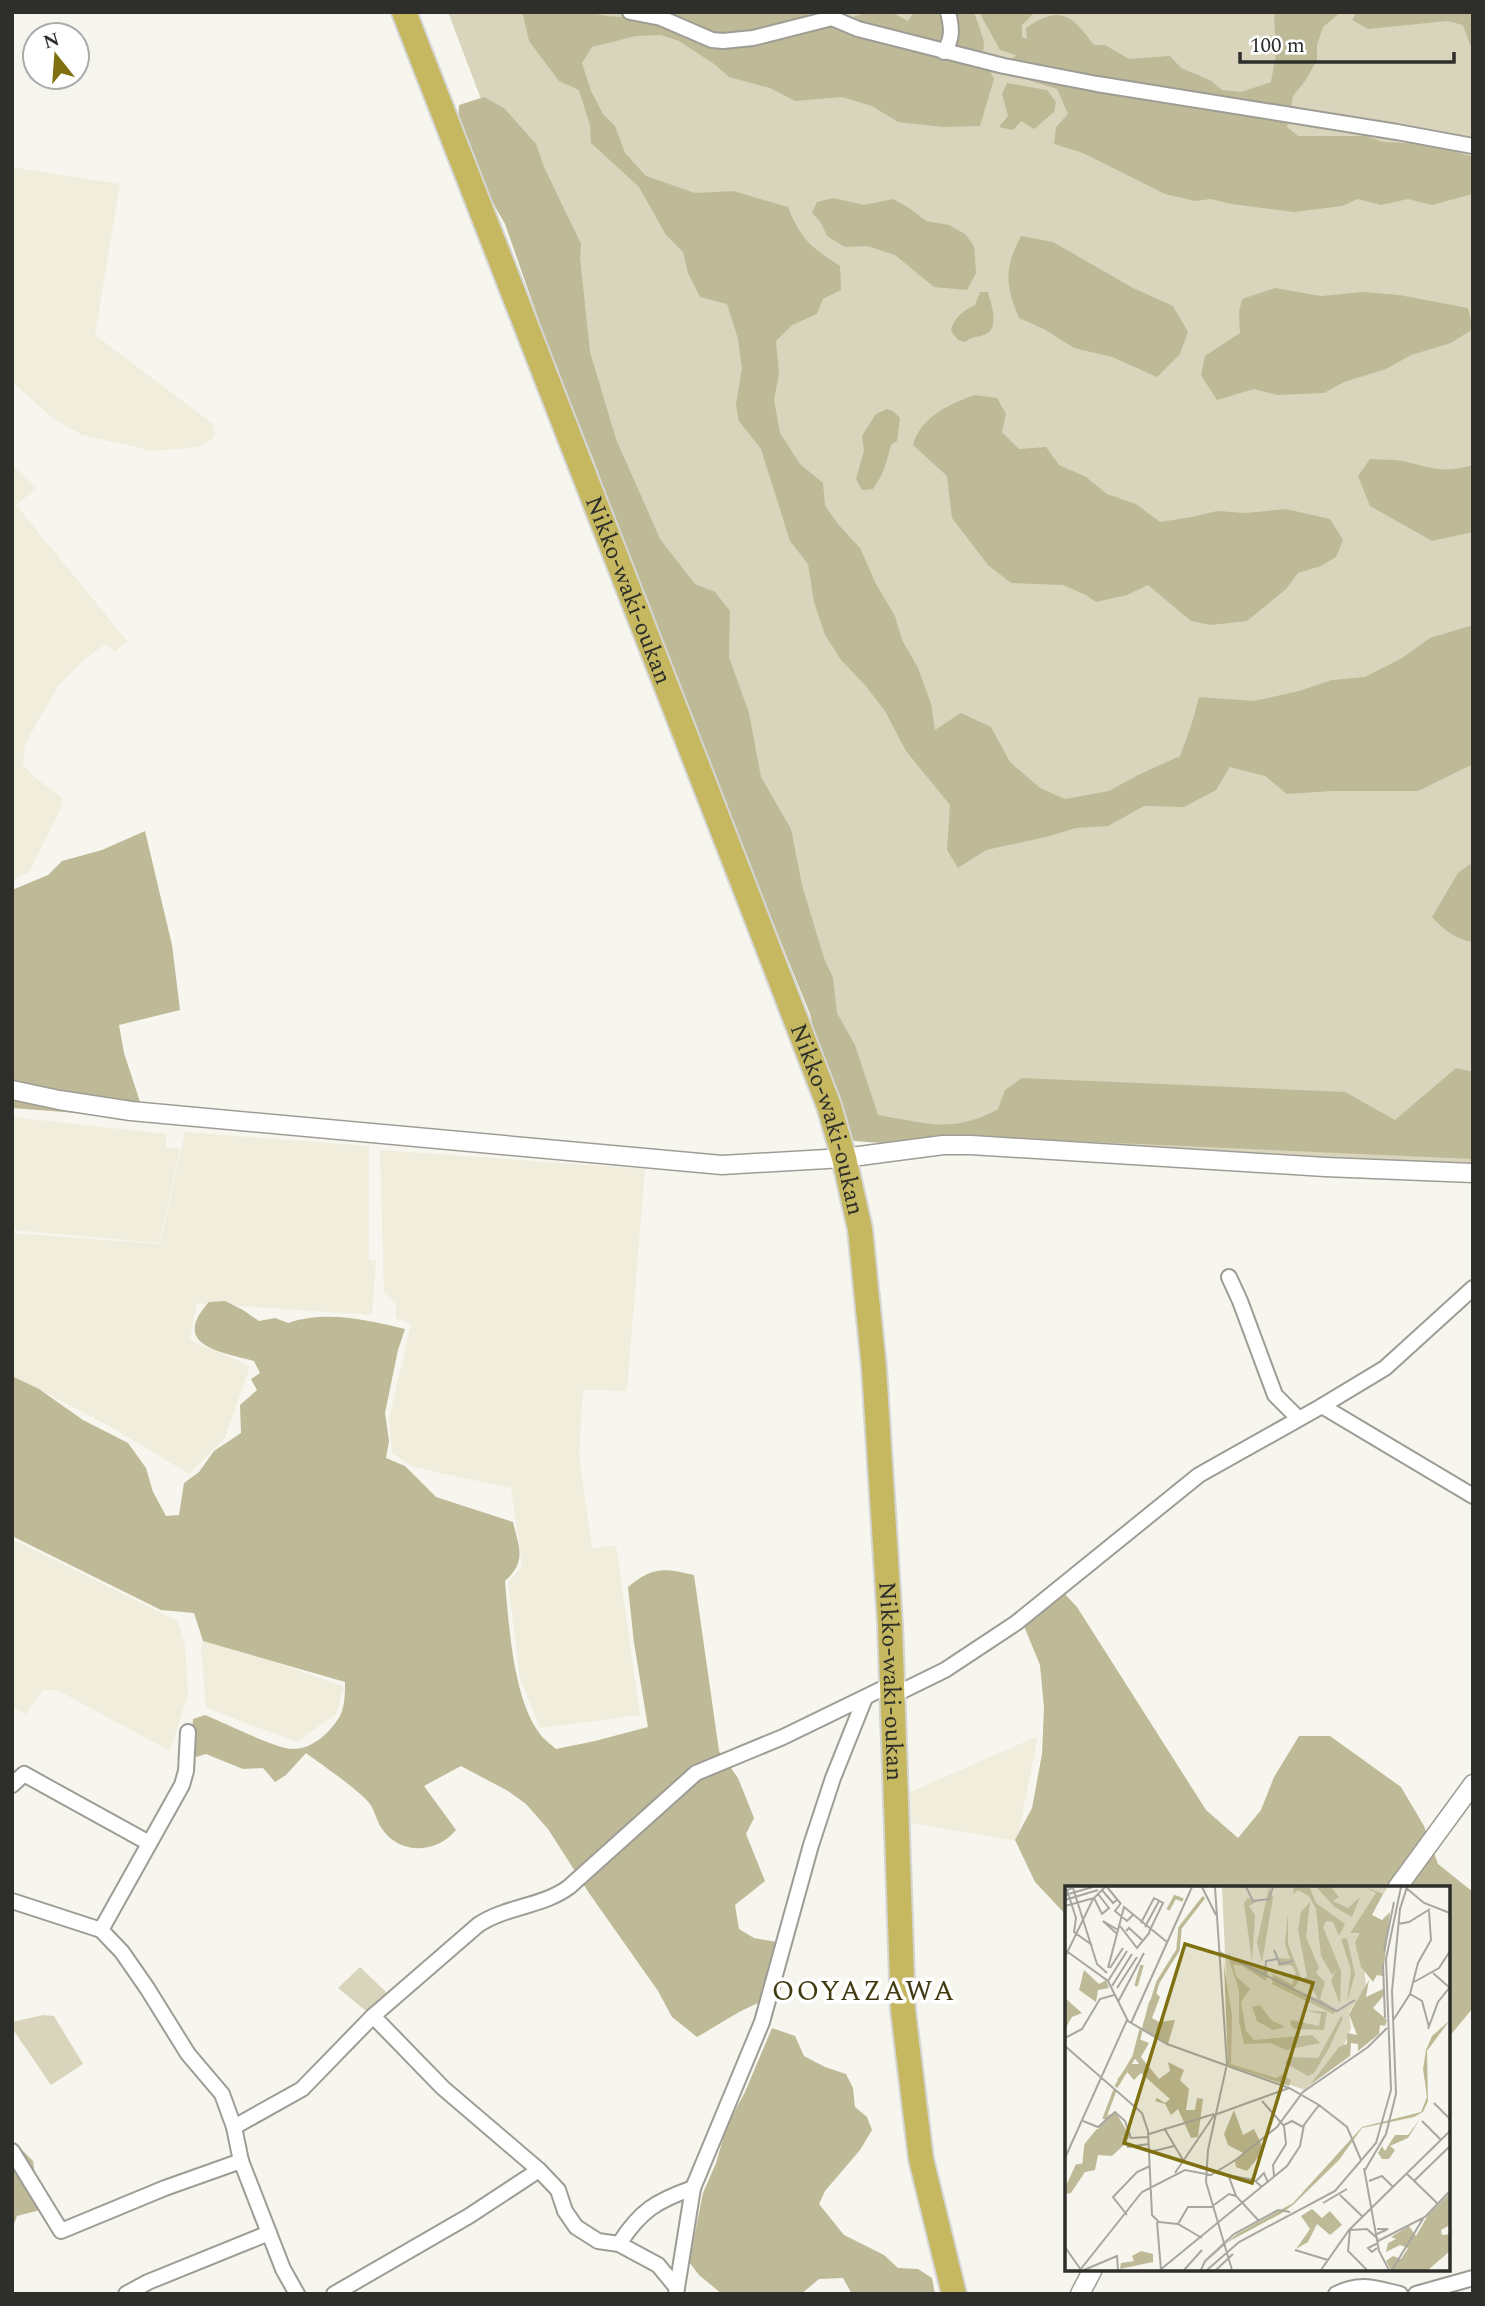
<svg xmlns="http://www.w3.org/2000/svg" width="1485" height="2306" font-family="Spectral,serif">
<rect width="100%" height="100%" fill="#f7f6ee"/>
<g fill="#f0eddd">
<path d="M12,167L120,184L95,335L213,424L215,433L212,439L201,447L152,451L82,435L54,419L12,382Z"/>
<path d="M12,465L37,488L16,505L128,642L115,651L104,644L75,668L58,686L25,744L23,765L33,776L63,799L60,810L29,872L12,881Z"/>
<path d="M12,1117L166,1134V1148L180,1149L159,1243L12,1230Z"/>
<path d="M185,1132L369,1146V1260L376,1261L372,1315L197,1303L190,1340L250,1366L225,1438L189,1474L109,1426L12,1375V1233L160,1244Z"/>
<path d="M380,1150L645,1169L627,1391L583,1390L579,1455L592,1548L616,1545L640,1715L540,1728L520,1678L508,1583L522,1566L511,1488L413,1467L392,1453L389,1419L411,1324L396,1318V1304L384,1293Z"/>
<path d="M12,1539L178,1621L185,1645L188,1694L170,1751L57,1690H43L26,1714L12,1707Z"/>
<path d="M204,1636L344,1687L336,1714L297,1742L206,1708L201,1648Z"/>
<path d="M1038,1736L1017,1841L911,1823L910,1792Z"/>
</g>
<g fill="#d9d5bc">
<path d="M448,12H1473V1171L865,1125L851,1077Z"/>
<path d="M360,1967L387,1993L366,2011L338,1988Z"/>
<path d="M43,2015L54,2016L83,2064L51,2085L12,2028V2022Z"/>
</g>
<g fill="#beb996">
<path d="M519,12C540,12 566,9 587,12C601,15 623,21 636,12H804L808,15L844,20L865,13L891,12L908,21L914,12H974L984,41L983,55L994,79L980,126L943,127L898,122L872,106L842,97L795,101L770,88L729,77L714,64L679,41L661,35L636,36L592,47L582,63L591,91L603,114L615,126L625,153L646,176L695,193L733,191L788,207C801,240 811,247 840,266L841,290L823,299L817,314L792,325L776,341L779,374L774,400L780,433L800,464L823,483L825,506L838,524L860,548L876,584L895,616L902,640L918,668L931,704L935,730L961,713L991,727L1010,762L1040,788L1065,799L1109,791L1138,775L1180,756L1191,726L1199,697L1254,701L1299,691L1332,680L1365,677L1402,658L1430,638L1473,625V764L1418,791H1331L1287,794L1265,776L1230,767L1216,790L1184,807L1144,806L1108,826L1076,828L1046,837L986,850L958,868L947,850L950,805L906,751L885,711L865,685L841,660L825,635L814,602L808,564L790,541L761,449L739,421L736,405L742,368L738,339L727,304L700,297L688,273L683,252L666,235L639,187L591,143L590,125L579,90L559,81L529,41L523,15Z"/>
<path d="M1274,12H1341L1323,27L1317,45V60L1305,81L1293,96L1287,127L1298,136H1366L1383,142L1430,144L1473,157V194L1432,205L1408,199L1381,205L1358,199L1342,206L1294,212L1231,204L1211,199L1195,201L1165,194L1083,153L1054,144L1056,127L1068,114L1057,89L1009,74L1011,60L1027,45L1026,28C1060,4 1072,15 1094,45H1105L1129,59L1170,56L1181,68L1210,80L1222,90L1241,92L1271,82L1276,54Z"/>
<path d="M1356,12H1473V53L1463,25L1447,21L1368,29L1352,20Z"/>
<path d="M484,97L504,108L536,144L544,167L581,244L580,258L590,352L616,439L660,539L695,584L715,592L730,611L729,657L749,713L761,777L791,829L802,885L824,958L833,978L837,1013L855,1045L878,1115C925,1123 954,1134 998,1109L1005,1090L1022,1078L1345,1092L1395,1120L1456,1068L1473,1072V1159L938,1135L895,1144L854,1141L841,1122L821,1065L810,1014L767,908L750,878L656,638L651,608L636,576L592,456L559,378L505,224L489,196L458,127L459,105Z"/>
<path d="M833,198L864,205L893,199L909,208L926,221L949,225L965,234L974,246L976,273L967,290L934,287L895,255L867,246L845,247L827,236L820,221L812,213L817,202Z"/>
<path d="M1021,236L1053,242L1133,288L1173,306L1188,332L1180,354L1157,377L1112,357L1074,348L1044,329L1019,318C1005,284 1004,269 1021,236Z"/>
<path d="M1275,288L1321,296L1363,292L1399,295L1468,308L1473,329L1451,343L1411,355L1386,369L1344,382L1324,393L1278,395L1254,389L1217,400L1201,375L1205,356L1240,333L1239,312L1242,299Z"/>
<path d="M974,395L997,398L1006,414L1002,432L1019,449L1046,447L1059,465L1086,477L1107,494L1136,504L1160,522L1192,517L1217,511L1246,513L1286,509L1330,519L1343,540L1336,557L1321,566L1298,573L1286,589L1247,621L1211,625L1191,621L1148,585L1127,595L1096,602L1086,595L1063,585L1011,583L988,565L952,518L947,476L913,445C920,418 949,404 974,395Z"/>
<path d="M1370,459C1380,460 1392,459 1403,461C1434,468 1440,474 1473,465V532L1432,541L1370,506L1358,476Z"/>
<path d="M145,831L172,945L180,1010L119,1025L124,1053L142,1108L129,1117L12,1108V890L48,875L62,861L102,850Z"/>
<path d="M1473,862V942C1456,940 1443,929 1432,917L1458,873Z"/>
<path d="M225,1301L243,1310L259,1321L275,1318L288,1323C326,1310 367,1320 405,1329L398,1350L385,1413L389,1441L386,1458L405,1466L436,1497L513,1522C519,1548 527,1561 505,1581C509,1625 513,1699 540,1734C544,1740 551,1744 556,1749L595,1741L648,1727L634,1643L628,1587C653,1566 664,1568 694,1575L719,1751L738,1778L754,1818L746,1834L765,1881L735,1905L739,1929L754,1938L777,1942L764,2001C740,2009 719,2025 697,2037L672,2017L658,1991L589,1893L548,1829L526,1804L508,1791L461,1766L424,1786L456,1830C436,1854 400,1855 382,1829C377,1822 375,1811 370,1804C359,1790 321,1764 306,1753L286,1775L275,1782L263,1768L243,1769L206,1754L196,1757L191,1748L193,1719L205,1715C230,1725 259,1741 285,1748C308,1754 331,1733 341,1714C345,1704 345,1693 345,1682L203,1641L194,1613L161,1610L12,1536V1376L39,1389L83,1420L128,1443L146,1468L153,1492L166,1516L179,1515L184,1483L199,1472L214,1451L241,1433L240,1405L257,1390L251,1379L260,1373L254,1361C222,1352 169,1346 209,1302Z"/>
<path d="M1063,1592L1077,1607L1206,1810L1238,1838L1261,1810L1274,1777L1299,1736H1330L1401,1787L1424,1826L1438,1864L1473,1892V2008L1448,2038V1888H1067V1916L1035,1882L1015,1840L1032,1808L1042,1754L1044,1708L1040,1665L1024,1626Z"/>
<path d="M772,2028L795,2036L804,2056L825,2067L846,2074L853,2088L855,2107L867,2117L872,2130L860,2150L825,2191L819,2204L844,2235L884,2255L898,2268L918,2269L932,2278L935,2294H852L843,2278L819,2279L801,2294H722L699,2275L689,2262L703,2193L716,2163L727,2125L745,2092Z"/>
<path d="M12,2140L33,2161L40,2210L17,2216L12,2229Z"/>
</g>
<g fill="#beb995">
<path d="M979,12H1035L1022,25V37L1037,43L1034,53L1016,55L1000,50Z"/>
<path d="M1007,83L1047,90L1056,102L1054,112L1034,129L1021,121L1013,130L999,127L1008,116L1002,94Z"/>
<path d="M980,292H988C991,303 1000,328 986,334C977,338 974,335 965,342L958,340L951,331C953,318 964,310 975,305Z"/>
<path d="M887,409L893,411L900,418L897,441L891,445C886,463 885,472 873,489L862,490L856,479L864,451L862,436L876,414Z"/>
</g>
<g fill="none" stroke-linecap="round" stroke-linejoin="round">
<defs>
<g id="minor">
<path d="M630,12L661,18L712,40L723,41L753,38L832,18L858,29L1004,66L1097,84L1397,132L1473,146"/>
<path d="M944,52C953,38 952,28 948,12"/>
<path d="M1229,1277L1240,1301L1275,1395L1298,1418"/>
<path d="M1322,1406L1473,1496"/>
<path d="M892,1696L945,1670L1016,1623L1199,1475L1322,1406L1385,1368L1473,1288"/>
<path d="M12,1785L24,1774L149,1843"/>
<path d="M12,1901L101,1930L122,1952L147,1988L188,2054L222,2094L234,2127L241,2161L283,2269L297,2294"/>
<path d="M101,1930L182,1785L186,1771L188,1732"/>
<path d="M373,2016L443,2088L539,2170L558,2190L565,2211L576,2227L598,2241L619,2244L658,2265L677,2288"/>
<path d="M234,2127L302,2089L373,2016L478,1925C506,1906 542,1907 569,1887L696,1773L783,1737L892,1684"/>
<path d="M12,2151L61,2231L165,2188L241,2161"/>
<path d="M619,2244C640,2211 656,2201 693,2188"/>
<path d="M126,2294L148,2282L269,2233"/>
<path d="M334,2294L469,2216L539,2170"/>
<path d="M676,2294L693,2188L762,2022L811,1845L833,1778L865,1698"/>
<path d="M1336,2294C1361,2282 1374,2288 1400,2294"/>
<path d="M1416,2294L1473,2278"/>
</g>
<g id="tertiary">
<path d="M12,1090L59,1100L131,1111L722,1165L844,1158L943,1145H971L1325,1167L1473,1173"/>
<path d="M1397,1888L1473,1784"/>
<path d="M1080,2294L1093,2269"/>
</g>
<g id="trunk">
<path id="s1" d="M404,12L743,883L829,1106L844,1158L860,1229L874,1368L890,1624L903,2010L921,2159L954,2294"/>
</g>
</defs>
<use href="#minor" stroke="#9e9d95" stroke-width="18"/>
<use href="#tertiary" stroke="#9e9d95" stroke-width="21"/>
<use href="#trunk" stroke="#d5d5d5" stroke-width="28"/>
<use href="#minor" stroke="#fff" stroke-width="14"/>
<use href="#tertiary" stroke="#fff" stroke-width="18"/>
<use href="#trunk" stroke="#c6b860" stroke-width="24"/>
</g>
<g text-anchor="middle" stroke-width="7" stroke-linejoin="round" paint-order="stroke">
<g font-size="24" fill="#2e2e2b" stroke="#fff">
<text dy="8" stroke="none"><textPath href="#s1" startOffset="620">Nikko-waki-oukan</textPath></text>
<text dy="8" stroke="none"><textPath href="#s1" startOffset="1186">Nikko-waki-oukan</textPath></text>
<text dy="8" stroke="none"><textPath href="#s1" startOffset="1754">Nikko-waki-oukan</textPath></text>
</g>
<g font-size="28" letter-spacing="2" fill="#423b11" stroke="#fff">
<text x="864" y="2000">OOYAZAWA</text>
</g>
</g>
<g transform="translate(1065 1886)">
<rect width="385" height="385" fill="#f7f6ee"/>
<path d="M157,1H323L296,41L301,102L284,126L286,142L273,175L240,204L165,178Z" fill="#d9d5bc"/>
<path d="M204,1L208,12L197,76L192,57ZM229,1L245,2L251,17L280,38L274,50L268,36L261,35L258,41L276,85L275,118L266,95L271,84L267,89L256,70L251,23L244,10L233,4L228,8ZM251,1H266L274,11L268,15L283,22L295,11L287,31L270,21ZM300,1L318,8L307,29L317,34L325,26L318,90L312,89L308,96L296,81L290,56L295,47H285L311,7ZM183,12L193,15L184,20L190,29L187,75L179,17ZM245,16L241,51L254,82L251,87L260,96L255,113L272,125L268,128L207,98L208,88L227,99L231,86L226,79L213,80V72L225,73L220,58L223,27V58L236,92L228,103L253,113L245,99L236,95L242,90L233,44L236,26ZM282,52L290,88L282,116L286,84L276,53ZM162,67L174,76L203,85L201,95L176,79H168L171,90L185,103L176,116L181,145L189,154L247,149L255,157L221,164L206,157L179,158L174,135V104ZM159,79L167,130L166,178L211,192L217,189L226,194L224,200L163,179ZM19,84L34,98L41,94L44,102L33,104L31,116L14,104ZM304,94L301,111L318,103L320,108L308,122L322,134L320,140L315,139L314,148L293,165V158L286,157L285,170L245,199L274,161L282,158V147L292,149L284,128ZM91,107L95,111L87,132L94,136L110,134L103,158L77,143L84,116ZM0,112L17,127L7,131L0,143ZM195,119L206,134L220,141L208,144L192,135L187,121ZM240,124L262,126L259,144L229,143L225,138L226,134L254,140L256,128ZM276,130L278,132L264,162L249,187L243,190L220,177L224,171L253,172ZM74,153L84,157L76,171L94,193L105,185L103,176L119,184L115,194L124,203L121,224H130L132,212L138,213L133,251L126,252L113,223L106,229L100,218L90,215L92,212L100,217L105,213L76,187L69,194L62,186L55,195L52,194L64,178H74L68,170ZM169,224L178,249L189,243L199,264L182,285L171,281L170,275L178,267L163,259L159,248ZM51,227L65,250L60,258L47,270L33,269L30,284L20,286L6,307L1,308L10,282L18,278L21,260L43,229ZM355,233L343,252L325,260L330,264L324,273H317L313,267L317,260L320,265L330,249H343ZM385,307V339L376,344L377,349L385,348V365L363,384H326L321,375L328,370L336,373L343,362L335,359L321,366L323,357L331,353L326,351L344,340L351,350L363,329ZM247,323L257,332L265,325L277,339L265,349L252,338L243,356L231,363L245,343L236,330ZM76,365L88,368V376L55,383L56,377L69,375L67,370Z" fill="#beb996"/>
<path d="M385,134L362,165L363,215L358,226L349,231L297,242L274,274L229,318L217,327L163,356L138,379L155,362L172,348L228,317L297,241L356,226L362,211L358,183L361,164L367,150Z" fill="#beb995"/>
<path fill="none" stroke="#beb995" stroke-width="3.5" d="M103,24L110,11L118,14M71,100L77,79M79,141L93,96L113,64L115,42L139,11M51,201L69,171L76,144M39,233L50,204M0,306L12,280L19,279L21,259L33,244"/>
<path fill="none" stroke="#a7a6a0" stroke-width="2" d="M42,1L56,18M137,1L151,29M150,1L162,178L143,264L141,296L167,384M181,1L188,15L204,13L208,1M340,1L359,17L385,27M7,2L2,4L11,32L9,46L27,59M8,2L32,78L42,87M37,4L48,17L53,13M0,9L28,1M29,12L37,28L44,22L33,8M0,14L33,4M56,17L50,25L62,35L68,29M0,20L29,12M76,37L89,12L98,17L84,46M333,38L344,36L365,23M55,40L72,62L85,46M80,41L94,15M61,45L64,42L77,54M51,47L38,35L53,44M0,64L43,95L63,135L102,158L224,202L254,219L282,241L296,274M209,64L215,78L228,75M319,65L329,16M154,66L272,125L290,114M0,71L28,13L40,1M318,78L320,132M43,82L59,21L102,56M45,82L58,62M200,87L201,75L212,73M368,87L385,102M43,95L62,65M349,96L374,82L385,65M47,100L67,68M52,102L72,71M345,108L357,115L364,141M53,116L79,67M329,133L345,108L353,77L366,54L364,25M66,137L127,1M363,143L373,116L385,101M0,152L17,143L35,113L49,109M0,160L77,227L83,245L87,329L94,336L113,338L137,352M197,215L219,240L221,258L208,279L209,290M369,217L385,233M152,228L224,202M18,235L33,241L50,226L60,235L66,252L83,251M357,235L376,254M219,239L227,235L238,241M99,242L118,274M84,248L149,228M62,261L84,258M85,266L109,260M0,272L62,134M299,282L314,365L324,384M300,284L321,248L331,208L327,105L335,23L342,1M110,287L150,228M151,287L189,294L197,301M341,287L372,317M164,291L171,310L194,335M191,295L199,287L203,297M304,295L317,290L328,301M349,295L385,260M275,309L298,331M258,317L282,303M149,319L164,308L171,310M62,329L48,311L72,286L85,280M92,336L96,384M113,338L123,321H148M312,343H323L312,348M285,344L283,365L302,384M285,344L302,343L313,353M313,355L360,331L385,305M0,361L16,384M312,362L307,366L303,362L313,357M230,364L263,374M15,384L77,306L120,284L146,289L172,273L212,241L238,206L303,161L322,142M19,384L52,370L53,384M95,384L222,280L235,260L239,239L254,219M119,384L137,364M136,384L140,375L169,348L213,324L225,326M142,384L174,356L270,305L311,257L326,204L321,73L336,1M151,384L168,368M256,384L284,344L385,245M327,384L359,331"/>
<path fill="#7f7112" fill-opacity="0.15" stroke="#7f7112" stroke-width="3.5" d="M120,58L248,97L187,297L59,257Z"/>
<rect width="385" height="385" fill="none" stroke="#2e2e2b" stroke-width="3.5"/>
</g>
<rect width="1485" height="2306" fill="none" stroke="#2e2e2b" stroke-width="28"/>
<g transform="translate(56 56) rotate(343)"><circle r="33" fill="#ffffff" stroke="#ababaa" stroke-width="2"/>
<path d="M0-5L12 26L0 18L-12 26Z" fill="#7f7112"/>
<text y="-10" font-size="19" font-weight="bold" text-anchor="middle" fill="#2e2e2b">N</text>
</g>
<path d="M1240 52v10h214v-10" fill="none" stroke="#2e2e2b" stroke-width="3.5"/>
<text x="1250" y="52" font-size="21" fill="#2e2e2b" stroke="#ffffff" stroke-width="5" paint-order="stroke">100 m</text>
</svg>
